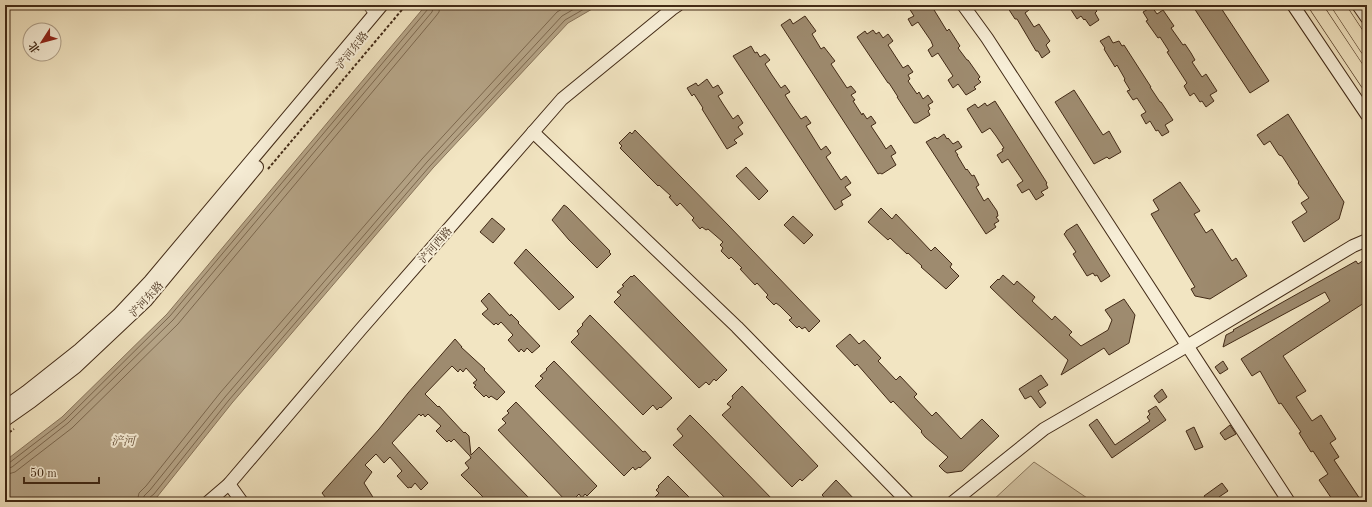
<svg xmlns="http://www.w3.org/2000/svg" width="1372" height="507" font-family="'Old Standard TT','Noto Serif SC',serif">
<rect width="100%" height="100%" fill="#f2e5c2"/>
<filter id="stains"><feTurbulence type="fractalNoise" baseFrequency=".005" numOctaves="4"/><feColorMatrix values="0 0 0 0 .2 0 0 0 0 .09 0 0 0 0 .02 0 0 0 .5 -.17"/></filter>
<radialGradient id="worn" r=".72"><stop offset=".6" stop-color="#630" stop-opacity="0"/><stop offset="1" stop-color="#630" stop-opacity=".3"/></radialGradient>
<path fill="#d4c5a5" stroke="#8b785e" d="M1034,462L1093,502H991Z"/>
<path fill="#b6a588" stroke="#88745a" d="M426,5H599L568,23L433,168L232,403L157,497L150,502H5V461L62,417L167,314Z"/>
<g fill="none" stroke-linecap="round" stroke-linejoin="round">
<g stroke="#7c684f" stroke-width="1">
<path d="M5,464L9,463L65,420L170,316L428,9L429,5"/>
<path d="M5,469L12,467L68,423L173,320L432,12L434,5"/>
<path d="M5,475L15,472L72,428L178,324L436,16L439,12L440,5"/>
<path d="M137,502L139,493L146,486L220,393L422,159L557,12L569,5"/>
<path d="M143,502L144,496L150,490L225,397L427,162L562,16L581,5"/>
<path d="M148,502L149,498L154,494L229,400L430,166L565,20L591,5"/>
</g>
</g>
<g fill="#9e8b6f" stroke="#422a16">
<path d="M907,5H931L947,31L949,29L960,46L958,48L967,60H968L980,77L978,79L981,82L974,87L976,89L966,95L958,84L953,88L948,80L953,76L938,53L932,57L928,50L933,46L931,41L918,22L912,26L908,19L914,16Z"/>
<path d="M1006,5H1026L1029,10L1025,13L1034,27L1039,24L1050,41L1046,45L1050,52L1042,58L1038,51H1036L1017,19H1015Z"/>
<path d="M1068,5H1093L1097,11L1095,13L1099,20L1090,26L1085,19L1084,20L1081,16L1077,19Z"/>
<path d="M1192,5H1219L1269,81L1250,93Z"/>
<path d="M1152,7L1157,14L1163,10L1174,26L1171,28L1183,45L1185,44L1191,53L1195,60L1192,62L1202,77L1206,74L1217,91L1210,95L1214,101L1206,107L1202,101L1200,102L1194,93L1190,96L1184,86L1187,83L1167,52L1169,51L1160,37L1158,38L1146,21L1148,20L1143,12Z"/>
<path d="M805,16L816,31L812,34L821,49L824,47L835,61L831,64L847,88L851,86L856,92L851,95L855,100L853,101L862,115L863,113L867,119L871,116L876,123L871,126L881,141L886,149L891,145L896,153L891,156L896,165L882,174L880,173L878,174L781,25L790,19L793,24Z"/>
<path d="M873,30L876,34L879,32L883,38L888,34L893,41L888,45L903,68L908,65L913,72L908,75L910,79L908,81L917,94L919,92L923,99L928,95L933,102L928,105L930,109L928,111L930,115L917,123H914L897,97H898L889,83H888L857,37L865,31L867,34Z"/>
<path d="M1109,36L1113,43L1119,41L1122,46L1124,45L1151,87H1150L1160,102H1161L1173,120L1165,125L1169,132L1162,136L1158,130L1156,131L1150,121L1146,124L1141,115L1146,112L1137,98L1133,100L1127,91L1130,90L1124,80L1125,79L1117,65L1115,67L1104,49L1105,48L1100,41Z"/>
<path d="M751,46L755,53L757,52L760,57L765,54L770,60L765,64L772,75L781,88L785,85L790,92L785,95L790,103L801,119L806,116L811,123L806,126L821,150L826,146L831,153L826,157L841,180L846,176L851,183L845,187L851,195L841,201L843,205L835,210L733,56Z"/>
<path d="M707,79L713,88L718,85L723,93L718,96L723,104L733,119L738,115L743,123L738,127L743,134L734,140L737,143L727,149L702,109L703,108L694,94L692,96L687,88L696,83L698,86Z"/>
<path d="M1074,90L1103,135L1109,131L1121,152L1109,159L1107,157L1094,164L1055,102Z"/>
<path d="M995,101L1047,183L1046,184L1048,188L1041,192L1044,195L1036,200L1029,189L1022,193L1017,185L1023,181L1008,159L1002,163L997,155L1003,151L1002,149L1004,148L996,136L990,128L982,133L967,109L975,104L978,108L985,103L987,106Z"/>
<path d="M1288,114L1344,202L1339,219L1304,242L1292,222L1307,212L1301,203L1309,198L1298,183L1299,182L1282,156L1279,155L1270,141L1264,145L1257,135Z"/>
<path d="M635,130L729,226L820,321L809,332L805,327L802,329L799,326L797,328L789,320L792,318L780,306L776,303L774,305L766,297L768,295L757,283L755,285L740,269L742,268L731,257L729,259L721,251L723,248L720,245L723,242L708,229L706,230L702,227L700,229L692,220L694,218L680,203L677,206L669,197L671,196L659,185L658,186L620,148L622,146L619,143L630,132L632,134Z"/>
<path d="M944,134L947,139L948,138L953,144L958,141L962,147L955,151L958,155H957L966,170L967,169L972,176L974,175L979,185L976,187L984,201L988,198L997,211L998,216L996,217L999,221L994,224L996,227L986,234L926,142L935,137L937,139Z"/>
<path d="M746,167L768,191L759,200L736,176Z"/>
<path d="M1180,182L1200,211L1194,214L1206,233L1212,229L1232,261L1236,258L1247,276L1210,299L1195,296L1191,289L1195,287L1151,214L1159,210L1153,200Z"/>
<path d="M564,205L567,207L610,251L609,252L611,254L597,268L569,240L552,220Z"/>
<path d="M881,208L892,219L896,214L931,251L935,247L952,264L950,267L959,276L946,289L921,267L922,266L908,253L907,254L890,238L888,240L868,222Z"/>
<path d="M793,216L813,235L804,244L784,225Z"/>
<path d="M492,218L505,229L493,243L480,232Z"/>
<path d="M1077,224L1110,276L1101,282L1097,275L1095,276L1093,273L1087,276L1073,254L1076,252L1064,234L1066,232V231Z"/>
<path d="M526,249L574,297L559,310L514,263Z"/>
<path d="M1367,258V301L1283,356L1306,391L1296,397L1312,421L1321,415L1336,439L1330,443L1339,457L1334,460L1362,502H1334L1319,480L1328,474L1313,451L1311,452L1299,433L1301,432L1281,403L1279,404L1260,371L1252,376L1241,359L1330,301L1325,292L1223,347L1226,335L1234,331L1233,330L1356,261L1358,264Z"/>
<path d="M634,275L727,370L716,381L714,379L709,385L706,382L699,388L614,302L621,295L617,292L624,286L622,285L631,276L632,277Z"/>
<path d="M1003,275L1014,285L1017,281L1035,297L1032,301L1052,320L1055,316L1072,332L1069,335L1081,346L1108,330L1112,320L1105,310L1124,299L1135,315L1129,343L1109,355L1104,348L1061,375L1068,360L1017,313L990,287L998,279L999,280Z"/>
<path d="M489,293L510,316L511,314L519,322L518,323L540,346L532,353L527,348L524,352L521,349L519,352L508,340L513,335L501,322L498,325L496,323L494,325L482,314L488,309L481,301Z"/>
<path d="M590,315L672,398L661,408L660,407L657,410L653,405L643,415L571,342L579,334L577,331L583,325L582,324Z"/>
<path d="M850,334L859,344L864,340L881,358L878,361L896,380L900,376L917,394L914,397L932,416L936,412L961,439L982,419L999,436L962,471L947,473L944,471L939,466L948,457L925,437L921,432L922,431L893,401L891,403L857,364L855,366L836,346Z"/>
<path d="M455,339L462,347H461L485,369L484,370L505,392L497,400L491,396L489,398L486,395L484,397L474,387L476,385L473,383L477,380L466,368L463,372L460,369L458,372L452,366L425,394L438,407L439,406L464,433L465,432L469,436L471,455L479,447L533,502H488L461,475L469,468L465,463L471,458L470,456L454,439L451,442L449,440L447,442L436,431L441,426L428,414L425,417L423,414L421,416L419,414L392,443L428,483L421,490L415,483L411,488L410,487L408,488L397,476L402,471L390,457L384,463L376,454L365,465L372,472L364,483L376,502H329L322,493L371,438L379,429L408,393Z"/>
<path d="M554,361L643,452L645,451L651,458L640,468L639,467L635,470L633,467L624,476L535,386L543,378L540,376L547,370L546,369Z"/>
<path d="M1223,361L1228,369L1220,374L1215,367Z"/>
<path d="M1041,375L1048,385L1038,391L1046,403L1040,408L1031,396L1025,399L1019,389Z"/>
<path d="M742,386L818,466L802,481L800,479L792,487L722,415L731,407L727,404L733,398L732,396Z"/>
<path d="M1162,389L1167,397L1159,403L1154,396Z"/>
<path d="M516,402L597,486L587,496L585,494L582,498L579,494L571,502H567L498,430L506,423L502,419L509,413L507,411Z"/>
<path d="M1156,406L1166,420L1112,458L1089,425L1097,419L1115,445L1150,421L1147,417L1150,414L1148,411Z"/>
<path d="M690,415L702,427L775,502H729L684,456L673,445L683,436L677,429Z"/>
<path d="M1230,425L1236,434L1225,440L1220,433Z"/>
<path d="M1194,427L1203,447L1195,450L1186,431Z"/>
<path d="M668,476L694,502H650L659,493L656,490L659,487L658,486Z"/>
<path d="M836,480L857,502H829L822,495Z"/>
<path d="M1222,483L1228,491L1219,497L1222,502H1208L1204,496Z"/>
</g>
<g fill="none" stroke-linecap="round" stroke-linejoin="round">
<defs>
<path id="street" d="M367,5L374,15"/>
<g id="secondary">
<path d="M963,5L987,38L1289,502"/>
<path d="M1293,5L1367,115"/>
<path d="M1358,5L1367,18"/>
<path d="M533,132L737,327L908,502"/>
<path d="M5,407L26,392L79,350L118,315L150,281L382,5"/>
<path d="M5,420L32,401L76,367L146,301L257,167"/>
<path d="M229,484L242,502"/>
<path d="M208,502L229,484L361,329L562,99L672,9L678,5"/>
<path d="M953,502L1044,429L1187,346L1353,246L1367,240"/>
</g>
<g id="primary">
<path d="M1315,5L1367,83"/>
<path d="M1338,5L1367,49"/>
</g>
</defs>
<use href="#street" stroke="#6e5941" stroke-width="10"/>
<use href="#secondary" stroke="#422a16" stroke-width="14"/>
<use href="#primary" stroke="#422a16" stroke-width="14"/>
<g stroke="#422a16" stroke-width="2" stroke-dasharray="3 2" stroke-linecap="butt">
<path d="M268,169L406,5"/>
<path d="M5,435L14,429"/>
</g>
<use href="#street" stroke="#f7eed7" stroke-width="8"/>
<use href="#secondary" stroke="#f7eed7" stroke-width="12"/>
<use href="#primary" stroke="#f2e5c2" stroke-width="13"/>
</g>
<g text-anchor="middle" stroke-width="4" stroke-linejoin="round" paint-order="stroke">
<g font-size="11" fill="#422a16" stroke="#f7eed7">
<text transform="translate(352 50) rotate(-52)" y="4">浐河东路</text>
<text transform="translate(435 245) rotate(-49)" y="4">浐河西路</text>
<text transform="translate(146 299) rotate(-47)" y="4">浐河东路</text>
</g>
<g font-size="12" font-style="italic" fill="#654f38" stroke="#f7eed7">
<text x="123" y="445">浐河</text>
</g>
</g>
<rect width="1372" height="507" fill="none" stroke="#f2e5c2" stroke-width="20"/>
<rect x="6" y="6" width="1360" height="495" fill="none" stroke="#422a16" stroke-width="2"/>
<rect x="10" y="10" width="1352" height="487" fill="none" stroke="#422a16"/>
<g transform="translate(42 42) rotate(234)"><circle r="19" fill="#f7eed7" stroke="#afa08a"/>
<path d="M0-3L7 15L0 10L-7 15Z" fill="#8f2418"/>
<text y="-6" font-size="11" font-weight="bold" text-anchor="middle" fill="#422a16">北</text>
</g>
<path d="M24 477v6h75v-6" fill="none" stroke="#422a16" stroke-width="2"/>
<text x="30" y="477" font-size="12" fill="#422a16" stroke="#f7eed7" stroke-width="3" paint-order="stroke">50 m</text>
<rect width="100%" height="100%" filter="url(#stains)"/>
<rect width="100%" height="100%" fill="url(#worn)"/>
</svg>
